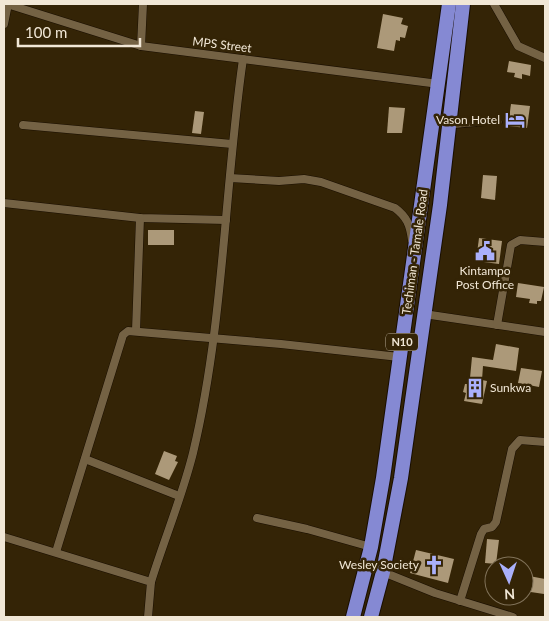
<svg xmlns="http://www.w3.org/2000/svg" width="549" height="621" font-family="Lato,sans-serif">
<rect width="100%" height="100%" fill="#342406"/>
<g fill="#ac9979">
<path d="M383,14L403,18L401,24L408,26L405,38L400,37V41L396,40L394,51L377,48Z"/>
<path d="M509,61L531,65L530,76L522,74V79L514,77L515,73L507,72Z"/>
<path d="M511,104L530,106L527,128L508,126Z"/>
<path d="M389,107L405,108L402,133H387Z"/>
<path d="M195,111L204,112L201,134L192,133Z"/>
<path d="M483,175L497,176L495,200L481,198Z"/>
<rect x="148" y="230" width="26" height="15"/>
<path d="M479,238L502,241L499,264L476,261Z"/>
<path d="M518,283L544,287L541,301H537V304L529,303L530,299L516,297Z"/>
<path d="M496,344L519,348L516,371L483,366L482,380L487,381L482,404L464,401L466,393L463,392L465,384H468L470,378L472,357L493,360Z"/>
<path d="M521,368L542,371L539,387L518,383Z"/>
<path d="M164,451L177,456L175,461L178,462L169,480L155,474Z"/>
<path d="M487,539L499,540L496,564L485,563Z"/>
<path d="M416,550L454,559L448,583L410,573Z"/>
<path d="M524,575L545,579L544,594L524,591Z"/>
</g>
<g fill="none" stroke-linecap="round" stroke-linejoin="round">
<defs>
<path id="lane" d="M453,126L500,122"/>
<g id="street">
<path d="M7,4L141,46L439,84"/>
<path d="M494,4L518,46L545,58"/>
<path d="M4,24L8,4"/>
<path d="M141,46L143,4"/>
<path d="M23,125L232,144"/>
<path d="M230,178L279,181L304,179L321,182L395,208C407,217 410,225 412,240"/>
<path d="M4,203L140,218L226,220"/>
<path d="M424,314L545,332"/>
<path d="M497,325L511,245L520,240L545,242"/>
<path d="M136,331L140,218"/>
<path d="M85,459L179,496"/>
<path d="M257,518L307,529L371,547"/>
<path d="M4,537L151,582L148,617"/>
<path d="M56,552L123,335L128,331L281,344L399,357"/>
<path d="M383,572L435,593L513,617"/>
<path d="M151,582C164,540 182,497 193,453C224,324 224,190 243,59"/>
<path d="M460,601L481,534L484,529L492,527L496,522L512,449L520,440L545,442"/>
</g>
<g id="highway">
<path d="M353,617L371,547L383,478L449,4"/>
<path d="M371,617L383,572L401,478L440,205L463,4"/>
</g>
</defs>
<use href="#lane" stroke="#190e00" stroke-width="5.5"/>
<use href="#street" stroke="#190e00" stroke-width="9"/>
<use href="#highway" stroke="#190e00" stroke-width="16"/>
<use href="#lane" stroke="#746244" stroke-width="4"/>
<use href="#street" stroke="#746244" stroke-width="8"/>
<use href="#highway" stroke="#8589d3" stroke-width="14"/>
</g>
<defs>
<symbol id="hotel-bare" viewBox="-9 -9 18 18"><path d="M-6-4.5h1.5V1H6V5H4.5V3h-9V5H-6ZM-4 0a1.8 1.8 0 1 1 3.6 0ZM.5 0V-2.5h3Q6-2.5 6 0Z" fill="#aab0fb" stroke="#342406" stroke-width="2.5" paint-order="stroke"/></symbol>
<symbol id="civic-bare" viewBox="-9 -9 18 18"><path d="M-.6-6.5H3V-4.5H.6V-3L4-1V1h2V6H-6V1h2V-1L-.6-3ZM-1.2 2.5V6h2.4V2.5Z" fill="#aab0fb" stroke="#342406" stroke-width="2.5" paint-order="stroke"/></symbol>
<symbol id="building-bare" viewBox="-9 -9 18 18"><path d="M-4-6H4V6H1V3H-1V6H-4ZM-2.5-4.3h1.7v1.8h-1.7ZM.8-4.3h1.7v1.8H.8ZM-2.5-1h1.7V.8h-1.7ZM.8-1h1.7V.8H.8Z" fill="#aab0fb" stroke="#342406" stroke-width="2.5" paint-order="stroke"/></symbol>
<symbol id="church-bare" viewBox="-9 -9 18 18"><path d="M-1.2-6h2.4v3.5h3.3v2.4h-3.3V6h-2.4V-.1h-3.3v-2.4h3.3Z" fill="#aab0fb" stroke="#342406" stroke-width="2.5" paint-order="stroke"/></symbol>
</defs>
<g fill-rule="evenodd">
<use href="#hotel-bare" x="501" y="106" width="28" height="28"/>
<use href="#civic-bare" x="471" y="237" width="28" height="28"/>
<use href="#building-bare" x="461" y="374" width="28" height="28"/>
<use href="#church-bare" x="420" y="551" width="28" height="28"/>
</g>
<g text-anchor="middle" stroke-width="5" stroke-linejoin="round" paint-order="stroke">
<rect fill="#342406" stroke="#b8ac98" stroke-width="1" x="386" y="333.5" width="32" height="17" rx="4"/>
<g font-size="11" font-weight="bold" fill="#f1e7d6">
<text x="402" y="346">N10</text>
</g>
<g font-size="12" fill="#f1e7d6" stroke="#342406">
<text transform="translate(222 45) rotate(7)" y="4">MPS Street</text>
<text transform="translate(415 252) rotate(-82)" y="4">Techiman - Tamale Road</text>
</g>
<g font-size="12" fill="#f1e7d6" stroke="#342406" text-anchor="end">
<text x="500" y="124">Vason Hotel</text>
<text x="485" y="275" text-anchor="middle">Kintampo<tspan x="485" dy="14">Post Office</tspan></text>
<text x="490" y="392" text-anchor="start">Sunkwa</text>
<text x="419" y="569">Wesley Society</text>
</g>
</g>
<rect width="549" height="621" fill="none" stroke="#f1e7d6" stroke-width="10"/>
<g transform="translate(509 581) rotate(177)"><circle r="24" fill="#342406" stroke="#807259"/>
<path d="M0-4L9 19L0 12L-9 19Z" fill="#aab0fb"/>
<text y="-8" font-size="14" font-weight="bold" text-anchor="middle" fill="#f1e7d6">N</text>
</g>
<path d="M18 38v8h122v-8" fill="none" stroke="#f1e7d6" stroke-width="2.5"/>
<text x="25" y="38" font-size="15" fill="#f1e7d6" stroke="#342406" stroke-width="4" paint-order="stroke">100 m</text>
</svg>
